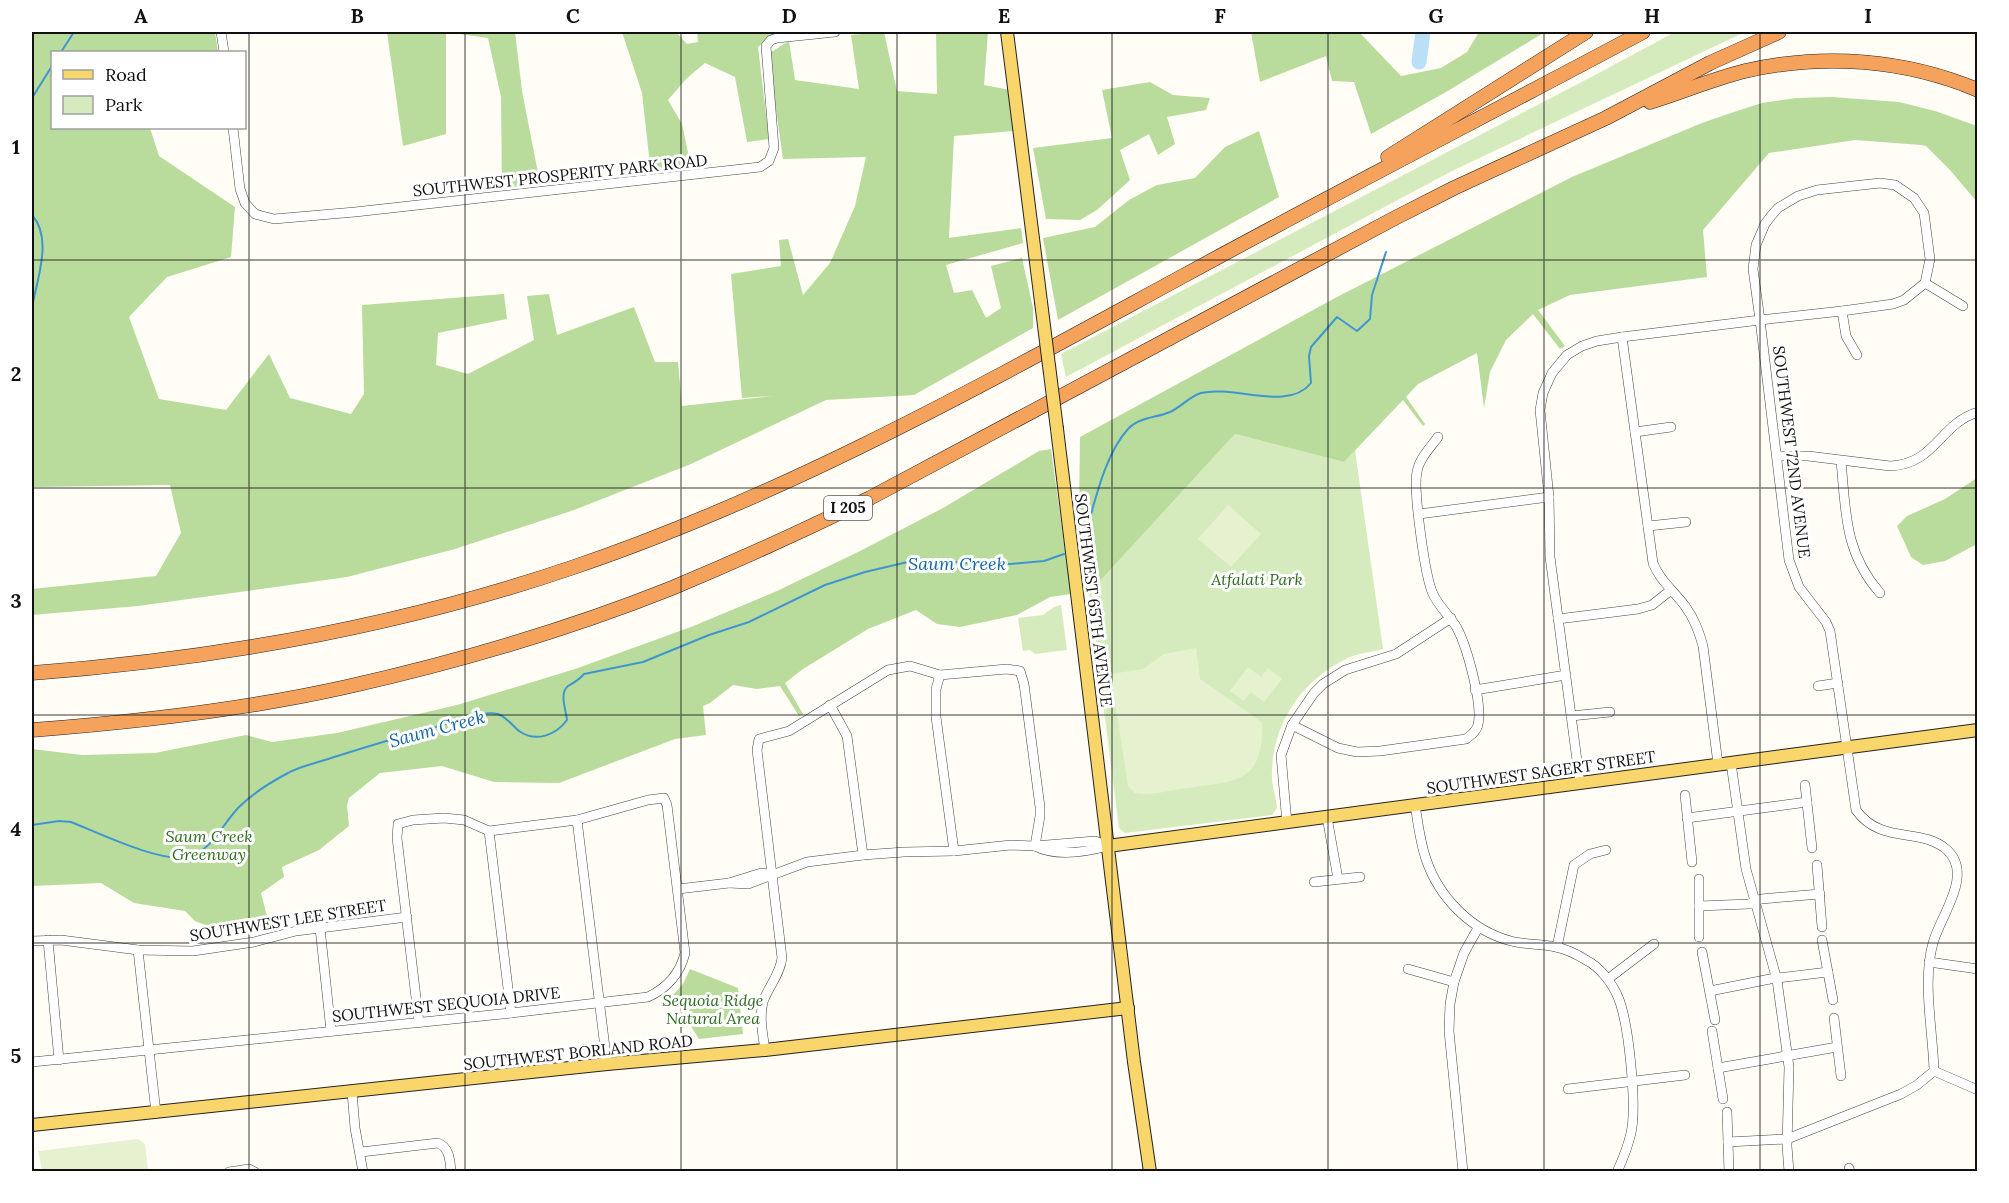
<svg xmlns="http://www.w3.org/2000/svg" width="2009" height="1203" font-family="Lora,serif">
<rect width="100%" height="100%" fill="#fffdf5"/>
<g fill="#d5ebbd">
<path d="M1675,32H1745L1452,171L1066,377L1061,354L1595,75Z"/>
<path d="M1235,434L1344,462L1355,450L1383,649C1371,653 1360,652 1348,658C1303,679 1273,722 1272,772C1271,785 1276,795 1277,808L1272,815L1125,833L1119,828L1089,593Z"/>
<path d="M1061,605L1067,650L1035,654L1030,650L1023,651L1018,618L1043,615L1054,607Z"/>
</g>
<g fill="#b9dc9c">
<path d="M32,32H215L218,52H52V128H150L159,156L235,207L231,257L167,277L129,317L159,399L226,410L269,354L290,398L351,414L364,394L362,305L504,294L507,319L438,333L436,365L468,374L534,340L527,296L549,294L557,335L634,307L655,362H678L682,406L773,396L742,398L731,274L781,266L779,240L788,239L803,295L830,263L855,206L866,157L783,159L768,54L789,41L795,80L859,89L851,35L884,32L897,91L937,94L936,32H988L984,85L1010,90L1013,131L954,136L949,238L1021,228L1023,243L946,265L954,293L972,290L986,318L1001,308L991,266L1022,258L1033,308V328L914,395L826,400L691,464L574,510L455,549L347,577L138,606L32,615V589L156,576L181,533L170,485L32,487Z"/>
<path d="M387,32H515L522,91L540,183L502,189L501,97L488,38L446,32V134L403,146Z"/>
<path d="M622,32H676L687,44L698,42L697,32H777L758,47L769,139L747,142L735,77L705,63L686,79L668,100L682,124L691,167L651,174L642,93Z"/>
<path d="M1251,32H1359L1401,76L1441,68L1467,52L1479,32H1545L1446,92L1371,134L1354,82L1332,81L1326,56L1260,82Z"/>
<path d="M1150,82L1173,95L1210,98L1206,110L1167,117L1175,144L1158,155L1149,134L1120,150L1130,180L1097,210L1080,220L1046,219L1033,148L1112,138L1102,90Z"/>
<path d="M1832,97L1899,102L1935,111L1977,126V202L1950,170L1926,146L1921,145L1855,140L1769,153L1703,230L1707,277L1570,295L1538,310L1565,346L1560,349L1533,314L1506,340L1490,372L1484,408L1477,353L1418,384L1406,397L1425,424L1423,426L1403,400L1344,462L1235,434L1089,593L1079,515L1080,437L1337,297L1572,177L1702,123L1731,113L1762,103L1796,98Z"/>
<path d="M1259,131L1279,197L1058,320L1043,238L1095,227L1129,200L1157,185L1195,178L1225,147Z"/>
<path d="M1051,449L1071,594L1050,597L1017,615L960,627L937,624L916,610L868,629L803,669L785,683L803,714L799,716L780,686L757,689L733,685L710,703L703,706L706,735L675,739L559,783L494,782L442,766L380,773L349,798L347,805L349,826L319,850L282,867L284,877L261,893L270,928L263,930L262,927L231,931L215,929L195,921L185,911L134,903L101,883L32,886V749L82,755L155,753L246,735L272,742L337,733L457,705L575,669L691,627L777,591L860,551L943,508L1039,451Z"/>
<path d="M1977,478V544L1945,561L1923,565L1911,557L1897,526L1907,516L1945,499Z"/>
<path d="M690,969L738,988L743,1034L699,1039L672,996L683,984Z"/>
</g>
<g fill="#e6f2cf">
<path d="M1228,505L1261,534L1231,567L1198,539Z"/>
<path d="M1196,648L1200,679L1262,722C1264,783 1237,781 1187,788C1171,790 1151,796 1135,793L1128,786L1111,674L1143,669L1164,654Z"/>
<path d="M1248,667L1261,677L1268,668L1282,679L1264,702L1251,692L1244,701L1230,691Z"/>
<path d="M138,1139L145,1144L148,1171H32V1168L42,1170L38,1151Z"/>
</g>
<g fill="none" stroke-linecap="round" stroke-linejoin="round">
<g stroke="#3f96cf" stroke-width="2">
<path d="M61,52L74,32"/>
<path d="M32,98L52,66"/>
<path d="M32,215C53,238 37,280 32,307"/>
<path d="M1078,546L1084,539C1094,506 1104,455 1128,429C1139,417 1156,418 1170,412C1181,407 1190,396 1201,393C1234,385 1288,412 1311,383L1309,356L1311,347L1337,317L1357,331L1370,319L1372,295L1386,252"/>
<path d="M32,825L59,821L71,822C99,833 160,863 188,857C212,851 223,823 239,807C253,793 271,782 288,773C300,766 317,763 331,758C366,747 401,736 436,727C452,722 482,710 498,714C505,716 513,726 519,731C536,743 556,735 567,720C566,710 559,693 568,686C575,682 579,680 584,674L643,662L709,635L749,622L825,585L865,572L912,561L1011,564L1044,561L1064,554"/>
</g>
<path stroke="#b9e0f7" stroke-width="15" d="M1419,62L1423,32"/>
<defs>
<g id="minor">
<path d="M221,32L224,52"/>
<path d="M233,128L240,189L245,203L255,214L274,219L355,212L760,167L769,161L774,148L766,46L771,40L777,38L835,32"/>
<path d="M1925,283L1963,306"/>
<path d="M1842,311L1846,336L1857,355"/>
<path d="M1622,337L1653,563C1660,581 1674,591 1685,606C1694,618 1699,631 1703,646L1718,764"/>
<path d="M1635,432L1671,427"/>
<path d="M1777,456H1808L1890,466C1936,464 1939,424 1978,412"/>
<path d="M1841,461C1846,512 1844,552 1880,593"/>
<path d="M1419,514L1549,497"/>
<path d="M1648,526L1686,522"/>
<path d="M1558,619L1638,609L1652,605L1671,590"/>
<path d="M940,675L936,689V717L954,851"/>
<path d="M1818,686L1838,683"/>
<path d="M1475,690L1566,675"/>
<path d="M830,705L847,736L863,855"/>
<path d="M1571,716L1610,712"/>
<path d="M1292,725L1338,748L1357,752L1380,751L1466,739C1471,735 1476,732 1478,725C1483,704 1467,647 1457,628C1450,616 1439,607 1433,594C1425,577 1413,490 1417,472C1419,459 1430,448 1438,437"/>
<path d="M1731,763L1746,869L1777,980L1789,1067L1787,1146L1789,1172"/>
<path d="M1580,783L1550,557L1549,497L1540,410L1543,393L1552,373L1567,355L1582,346L1597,341L1622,337L1760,320L1842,311L1893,304L1904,300L1925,283L1930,259L1924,213L1914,198L1895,185L1880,183L1817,190L1798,196L1778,208L1771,216L1765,224L1756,245L1753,269L1760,320L1789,560L1799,587L1826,622L1830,631L1856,810C1881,845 1920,827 1946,849C1975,874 1940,916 1933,943C1922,982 1933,1031 1934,1071L1917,1085L1901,1094L1787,1139L1728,1142"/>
<path d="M1805,785L1812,848"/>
<path d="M1685,795L1692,862"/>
<path d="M1415,805C1418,823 1420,842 1426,859C1439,898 1472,931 1511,941C1526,945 1542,944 1556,947C1566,949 1578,955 1586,960C1600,967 1612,983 1618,997C1629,1023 1637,1106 1631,1133C1628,1146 1623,1159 1617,1172"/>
<path d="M1327,817L1338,879"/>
<path d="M1687,818L1807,802"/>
<path d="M577,820L607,1064"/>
<path d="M1287,823L1281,755L1292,725L1314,693L1323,684L1345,670L1396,654L1451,618"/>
<path d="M489,831L511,1013"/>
<path d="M1035,846C1056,857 1086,852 1108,846"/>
<path d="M1817,865L1822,927"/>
<path d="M1699,879V937"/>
<path d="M1314,882L1360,877"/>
<path d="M729,883L748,884L807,862L863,855L904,852L954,851L1011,845L1035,846L1095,841L1108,846"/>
<path d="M678,889L729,883L761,873L773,875"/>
<path d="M1699,906L1749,904L1761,899L1820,894"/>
<path d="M320,928L331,1031"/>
<path d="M48,940L59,1060"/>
<path d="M1822,940L1833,1000"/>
<path d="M32,941L61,940L138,950L193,951L254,942L296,931L407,917"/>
<path d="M1557,947L1574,865L1590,854L1606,850"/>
<path d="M138,950L156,1113"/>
<path d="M1702,952L1715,1020"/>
<path d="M1929,962L1978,969"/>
<path d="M1408,969L1454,982"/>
<path d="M1608,979L1654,944"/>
<path d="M1710,991L1770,979L1828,972"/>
<path d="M1834,1018L1841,1076"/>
<path d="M1712,1031L1723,1099"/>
<path d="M765,1050C763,1035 759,1018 763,1002C768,987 780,975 782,958L757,750L759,739L789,731L888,670L910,666L940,675L1007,669L1020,671L1024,684L1040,807V816L1035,846"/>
<path d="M32,1062L511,1013L648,997C667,988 680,974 685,953L667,805L664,798L648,800L577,820L489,831L464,820L444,818L413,820L398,824L397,838L419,1023"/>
<path d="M1718,1068L1837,1047"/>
<path d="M1934,1071L1978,1090"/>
<path d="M1568,1089L1685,1075"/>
<path d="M352,1092L355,1128L363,1172"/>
<path d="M1727,1112L1729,1172"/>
<path d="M361,1152L438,1143C450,1148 450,1161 451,1172"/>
<path d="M1849,1168L1850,1172"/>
<path d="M229,1172L249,1169L255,1172"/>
<path d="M1463,1172L1449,1031L1450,1004L1454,982L1464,953L1478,928"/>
</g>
<g id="major">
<path d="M1007,32L1041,302"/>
<path d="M1057,429L1134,1062L1150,1172"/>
<path d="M1108,846L1978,730"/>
<path d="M32,1125L607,1064L765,1050L1128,1008"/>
</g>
<g id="highway">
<path d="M1650,102C1682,92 1713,79 1745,71C1823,53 1904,59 1978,90"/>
<path d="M1388,157L1586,32"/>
<path d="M32,673C216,659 398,627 574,567C789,494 986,383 1185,275C1337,192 1491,113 1643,32"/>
<path d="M32,730C137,722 243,710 346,687C457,662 567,630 672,588C739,560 805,530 870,498L1395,218L1454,188L1606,118L1710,63L1779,32"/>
</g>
</defs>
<use href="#minor" stroke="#444" stroke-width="10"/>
<use href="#major" stroke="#222" stroke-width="14"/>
<use href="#highway" stroke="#222" stroke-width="15"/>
<use href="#minor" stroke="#fff" stroke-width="9"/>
<use href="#major" stroke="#f9d66b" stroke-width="12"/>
<use href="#highway" stroke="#f5a25d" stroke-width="14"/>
<defs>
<path id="major-bridge" d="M1041,302L1057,429"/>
</defs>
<use href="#major-bridge" stroke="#222" stroke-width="14" stroke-linecap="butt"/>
<use href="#major-bridge" stroke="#f9d66b" stroke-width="12"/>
</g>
<path fill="none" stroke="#111" stroke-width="1.5" stroke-opacity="0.55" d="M249,32V1172M465,32V1172M681,32V1172M897,32V1172M1112,32V1172M1328,32V1172M1544,32V1172M1760,32V1172M32,260H1978M32,488H1978M32,715H1978M32,943H1978"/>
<g text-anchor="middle" stroke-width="6" stroke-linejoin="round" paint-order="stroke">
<rect fill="#fff" stroke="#585858" stroke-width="1.5" x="824" y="496" width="48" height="24" rx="4.5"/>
<g font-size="15" font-weight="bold" fill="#111">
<text x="848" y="513">I 205</text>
</g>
<g font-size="16" fill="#111" stroke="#fff">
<text transform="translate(560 175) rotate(-6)" y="6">SOUTHWEST PROSPERITY PARK ROAD</text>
<text transform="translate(1792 452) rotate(83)" y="6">SOUTHWEST 72ND AVENUE</text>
<text transform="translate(1094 600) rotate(83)" y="6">SOUTHWEST 65TH AVENUE</text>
<text transform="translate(1541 772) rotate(-8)" y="6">SOUTHWEST SAGERT STREET</text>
<text transform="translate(288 920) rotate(-9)" y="6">SOUTHWEST LEE STREET</text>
<text transform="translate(446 1004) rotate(-6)" y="6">SOUTHWEST SEQUOIA DRIVE</text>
<text transform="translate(578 1052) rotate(-6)" y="6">SOUTHWEST BORLAND ROAD</text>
</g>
<g font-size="16" font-style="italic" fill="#2f6b1f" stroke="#fff">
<text x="1257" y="585">Atfalati Park</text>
<text x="209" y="842">Saum Creek<tspan x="209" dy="18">Greenway</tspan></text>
<text x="713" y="1006">Sequoia Ridge<tspan x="713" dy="18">Natural Area</tspan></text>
</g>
<g font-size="18" font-style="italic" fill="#1768a6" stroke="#fff">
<text x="957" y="570">Saum Creek</text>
<text transform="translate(437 729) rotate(-15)" y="6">Saum Creek</text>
</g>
</g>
<rect width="2009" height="1203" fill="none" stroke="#ffffff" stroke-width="66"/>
<rect x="51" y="51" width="195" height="78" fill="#ffffff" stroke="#a0a0a0" stroke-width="1.5"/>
<rect x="63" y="70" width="30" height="9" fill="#f9d66b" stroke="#a0a0a0" stroke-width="1.5"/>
<text x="105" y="81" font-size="18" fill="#111111">Road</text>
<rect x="63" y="96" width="30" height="18" fill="#d5ebbd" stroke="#a0a0a0" stroke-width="1.5"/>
<text x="105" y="111" font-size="18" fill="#111111">Park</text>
<rect x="33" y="33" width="1943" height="1137" fill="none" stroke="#111" stroke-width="2"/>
<g font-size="20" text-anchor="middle" font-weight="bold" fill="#111">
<text x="141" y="23">A</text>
<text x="357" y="23">B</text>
<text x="573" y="23">C</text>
<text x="789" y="23">D</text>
<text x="1004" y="23">E</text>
<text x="1220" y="23">F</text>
<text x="1436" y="23">G</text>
<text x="1652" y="23">H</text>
<text x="1868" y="23">I</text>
<text x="16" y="154">1</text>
<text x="16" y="381">2</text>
<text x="16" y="608">3</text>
<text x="16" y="836">4</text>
<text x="16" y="1063">5</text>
</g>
</svg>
